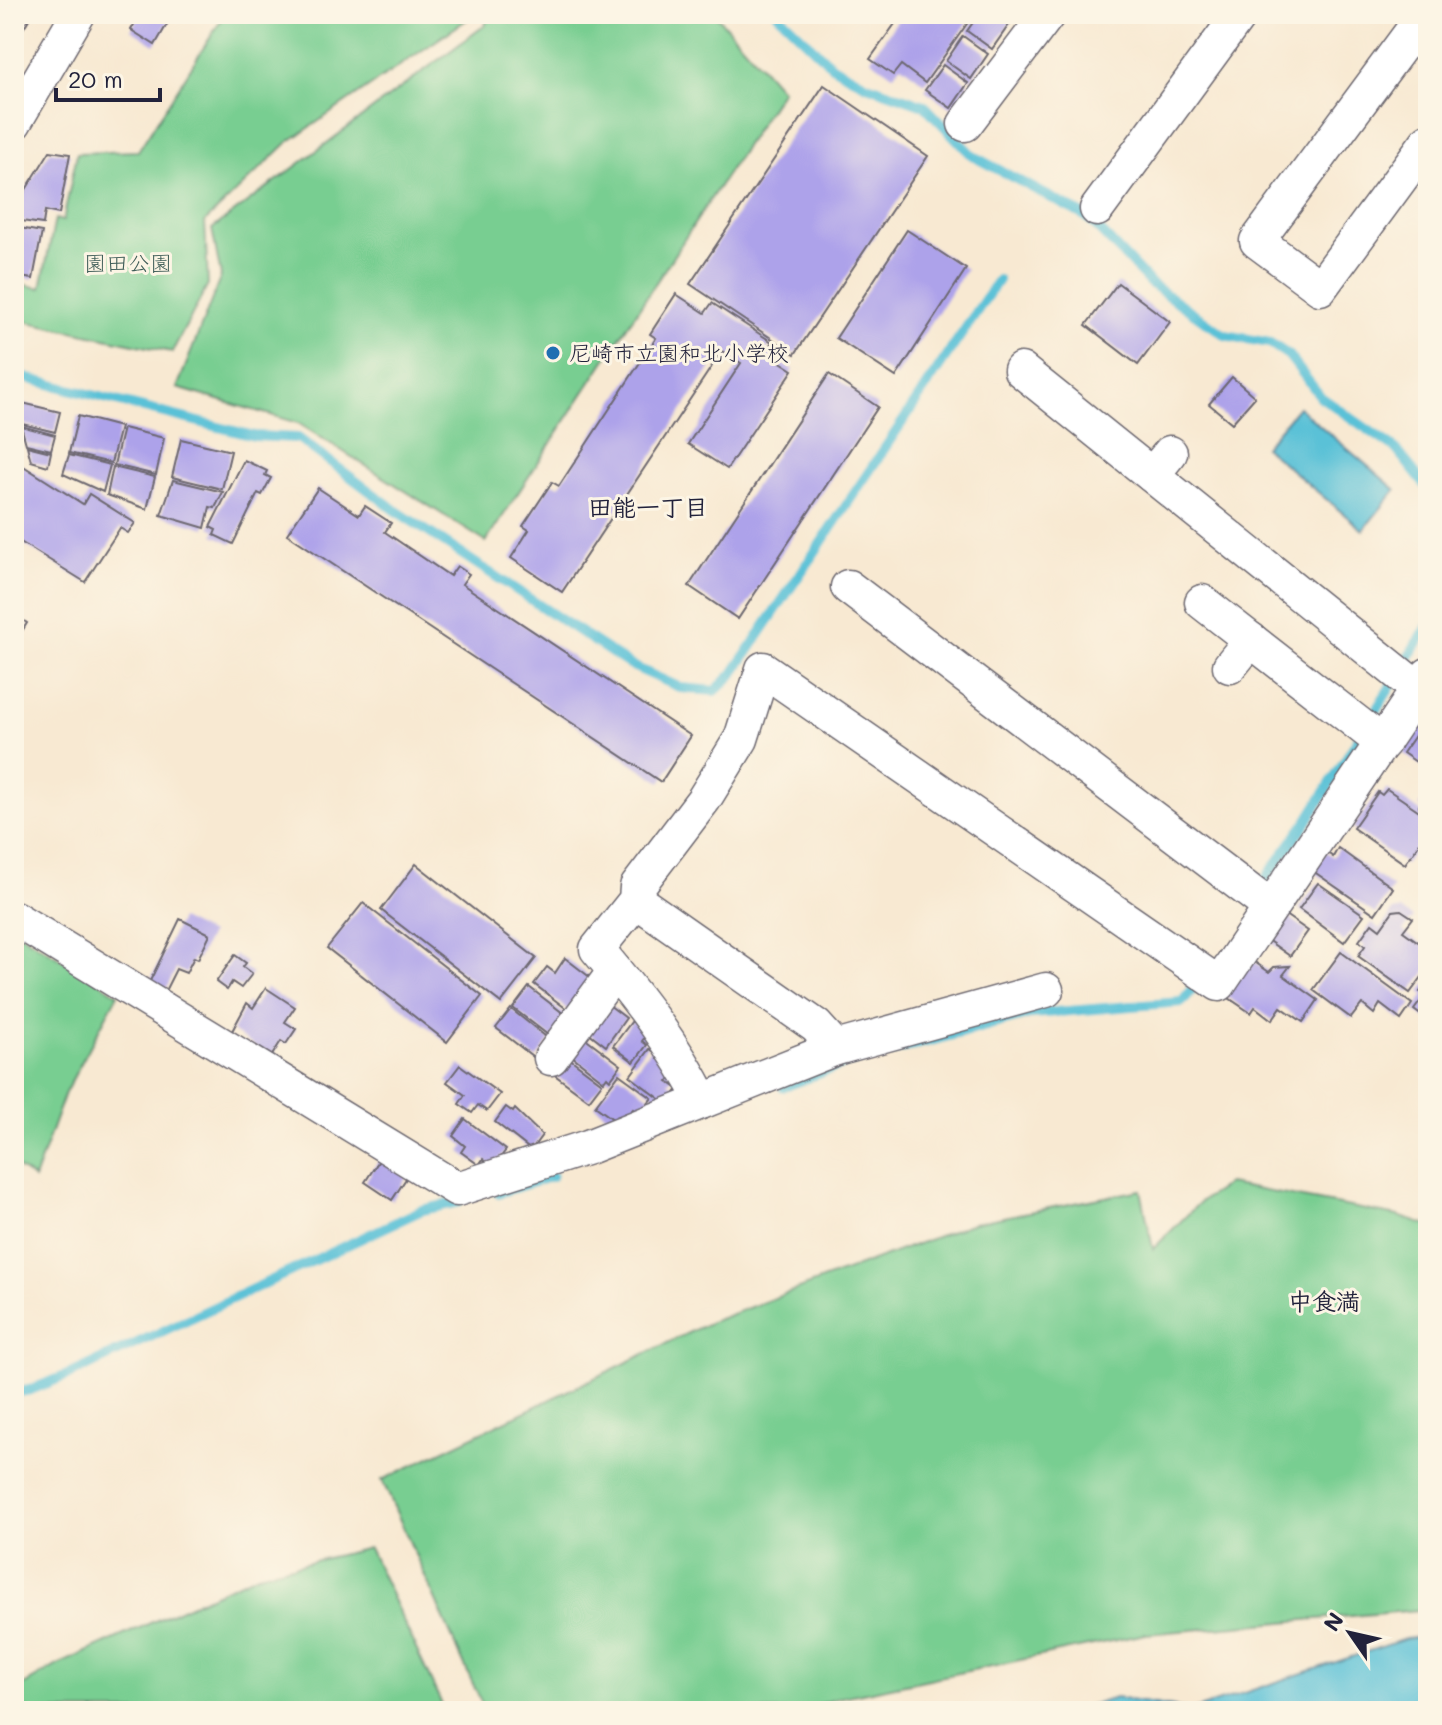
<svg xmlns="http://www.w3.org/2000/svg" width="1442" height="1725" font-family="Mali,'Klee One',sans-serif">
<rect width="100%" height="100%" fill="#fcf5e5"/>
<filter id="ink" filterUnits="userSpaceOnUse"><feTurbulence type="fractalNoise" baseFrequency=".0125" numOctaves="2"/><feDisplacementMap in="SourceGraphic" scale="16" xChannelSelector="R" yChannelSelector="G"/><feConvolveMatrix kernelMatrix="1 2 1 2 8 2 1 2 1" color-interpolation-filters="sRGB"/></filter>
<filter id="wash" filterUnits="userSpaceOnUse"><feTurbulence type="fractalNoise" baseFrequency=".006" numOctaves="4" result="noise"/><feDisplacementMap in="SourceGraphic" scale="32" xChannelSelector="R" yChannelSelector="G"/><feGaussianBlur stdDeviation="1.8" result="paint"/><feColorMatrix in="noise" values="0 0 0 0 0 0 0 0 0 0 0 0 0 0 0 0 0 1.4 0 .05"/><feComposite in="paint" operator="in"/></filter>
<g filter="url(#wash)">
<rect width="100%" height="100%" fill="#f8e9d2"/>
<g fill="#78ce91" stroke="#4d7866" stroke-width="2">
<path d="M225,14H475L287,143L205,222L208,285L172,352L14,319V283L41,288L55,219L63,221L77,153L138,151Z"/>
<path d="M490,14H715L782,90L486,542L298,423L177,388L221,276L212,229L485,25Z"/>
<path d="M14,930L118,994L65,1093L34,1179L14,1165Z"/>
<path d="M1228,1184L1398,1216L1428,1226V1604L1419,1610L1146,1634L838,1698L800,1711H485L382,1480L711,1322L973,1223L1141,1190L1153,1249L1200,1202Z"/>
<path d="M369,1548L445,1711H14V1691L58,1665L258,1574Z"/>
</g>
<g fill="#5ac1d7" stroke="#3e7289" stroke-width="2">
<path d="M1298,407L1396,490L1363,530L1264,447Z"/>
<path d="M1428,1636V1711H1068L1116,1698L1193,1710L1405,1639Z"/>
</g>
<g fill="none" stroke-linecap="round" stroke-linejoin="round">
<g stroke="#5ac1d7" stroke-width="10">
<path d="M778,14L832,66L867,85L924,105L973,156L1087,217L1150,283L1225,335L1270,343L1288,355L1321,397L1396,449L1428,489"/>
<path d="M14,375L254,436L298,438L398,512L630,665L681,688L715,691L732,675L998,280"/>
<path d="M1256,892L1306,823L1428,626"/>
<path d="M783,1087L844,1064L1031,1014L1182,1002L1201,979"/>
<path d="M498,1193L552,1176"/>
<path d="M14,1393L30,1390L73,1373L422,1210L459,1202"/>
</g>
</g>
<g id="blocks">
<g fill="#ada2ea">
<path d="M14,14L29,19L14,44Z"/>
<path d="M140,14H173L155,45L131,30Z"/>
<path d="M902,14H960L969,21L925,83L901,65L893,75L870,59Z"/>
<path d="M979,14H1005L1013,19L992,49L967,31Z"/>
<path d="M963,36L988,54L971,79L946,61Z"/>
<path d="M943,65L968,83L951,108L925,90Z"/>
<path d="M824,85L928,156L795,354L690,284Z"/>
<path d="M50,151L70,154L59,214L45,211L43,224L14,220L17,204Z"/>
<path d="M14,227L42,232L33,279L14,276Z"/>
<path d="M907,230L966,269L896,377L836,338Z"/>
<path d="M1118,283L1170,322L1138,365L1086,325Z"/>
<path d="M676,294L705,313L712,303L772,342L765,352L793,370L727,469L688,444L741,363L722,351L562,592L511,558L529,530L523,526L552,482L559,486L656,338L650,334Z"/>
<path d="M829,374L878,407L738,619L689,586Z"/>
<path d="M1232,377L1255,397L1232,423L1209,404Z"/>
<path d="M14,401L60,412L55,432L22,424Z"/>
<path d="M78,416L120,427L111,463L69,453Z"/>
<path d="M21,426L55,435L51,450L26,444Z"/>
<path d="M123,428L164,438L156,475L114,465Z"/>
<path d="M181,439L231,451L222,489L172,477Z"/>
<path d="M27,446L51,452L48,466L31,461Z"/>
<path d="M69,455L110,465L103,492L63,474Z"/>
<path d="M14,460L83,504L89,494L135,523L128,533L120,528L85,582L14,538Z"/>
<path d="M244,460L267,471L265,475L271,478L262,495L258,493L233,544L214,535L216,530L210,527Z"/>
<path d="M113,467L155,477L147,509L107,495Z"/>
<path d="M173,480L223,492L215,508L210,507L205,528L161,515Z"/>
<path d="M318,488L359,515L365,506L391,523L385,532L450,576L457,566L469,574L462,584L691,736L661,782L287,534Z"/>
<path d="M14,614L27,623L14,644Z"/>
<path d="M1428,717V770L1403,753Z"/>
<path d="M1387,789L1428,817V831L1405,864L1353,828L1378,792L1382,795Z"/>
<path d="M1428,794V812L1419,806Z"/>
<path d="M1338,848L1393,888L1375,914L1313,871L1326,852L1333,857Z"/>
<path d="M416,864L536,958L501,1003L381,910Z"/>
<path d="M1318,883L1364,915L1344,942L1299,909Z"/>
<path d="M363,903L482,996L447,1042L327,948Z"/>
<path d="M1401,910L1413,918L1403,931L1428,949V969L1410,993L1358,956L1365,946L1359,941L1372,923L1380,929L1393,911Z"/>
<path d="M1281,912L1308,931L1290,956L1263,937Z"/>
<path d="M180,919L210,934L198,959L194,957L186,973L176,969L165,991L149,983Z"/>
<path d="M1341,952L1412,1004L1401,1020L1380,1004L1374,1014L1362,1004L1351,1018L1313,990Z"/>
<path d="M235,955L246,963L243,967L252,974L241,988L232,982L227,990L216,982Z"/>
<path d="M1246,956L1269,972L1274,967L1290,966L1283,975L1318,1000L1303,1022L1281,1007L1272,1020L1255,1007L1251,1013L1220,992Z"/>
<path d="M565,958L591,978L572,1013L534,984L547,967L555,973Z"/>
<path d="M1428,980V1016L1426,1019L1414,1010L1425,995L1420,992Z"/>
<path d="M529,987L568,1017L552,1038L513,1008Z"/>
<path d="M266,988L295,1007L285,1022L296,1029L286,1044L281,1041L271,1057L232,1031L247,1003L253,1008Z"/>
<path d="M605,1002L626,1018L606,1046L584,1029Z"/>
<path d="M511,1009L550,1040L536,1059L496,1028Z"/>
<path d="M632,1021L648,1033L642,1041L647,1045L634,1062L613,1046Z"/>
<path d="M580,1034L621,1065L610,1080L607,1077L604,1081L567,1052Z"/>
<path d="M650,1049L669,1063L674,1075L668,1082L678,1089L667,1104L630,1076Z"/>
<path d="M565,1055L602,1083L589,1100L552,1073Z"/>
<path d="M460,1065L500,1094L487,1111L478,1105L472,1113L459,1104L465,1095L447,1082Z"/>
<path d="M619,1074L652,1098L639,1114L633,1109L621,1125L595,1106Z"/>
<path d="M506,1107L513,1112L515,1109L542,1135L531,1150L495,1122Z"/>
<path d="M465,1119L506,1150L493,1167L483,1159L479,1165L461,1152L465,1146L453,1136Z"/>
<path d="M382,1156L409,1174L392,1200L365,1182Z"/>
</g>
</g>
</g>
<g filter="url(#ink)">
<use href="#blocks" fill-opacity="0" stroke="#6d6870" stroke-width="2"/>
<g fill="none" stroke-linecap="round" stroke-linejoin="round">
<defs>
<g id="minor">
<path d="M1425,14L1257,241L1320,288L1428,141"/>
<path d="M14,123L78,14"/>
<path d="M965,124L1048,14"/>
<path d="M1097,209L1240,14"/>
<path d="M1021,370L1418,689"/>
<path d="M1152,475L1170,453"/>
<path d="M848,587L1270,907"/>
<path d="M1202,602L1383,743"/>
<path d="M1230,666L1251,640"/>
<path d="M636,900L816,1026L836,1048"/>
<path d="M14,918L457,1189L588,1147L836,1048L1046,990"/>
<path d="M551,1058L615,971"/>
<path d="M703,1101C674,1044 638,998 597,949L636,900L637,887L704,799L741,739L763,669L1219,984L1428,675"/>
</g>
</defs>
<use href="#minor" stroke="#6d6870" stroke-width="37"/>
<use href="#minor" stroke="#fff" stroke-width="34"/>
</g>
</g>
<circle fill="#1f6fb2" stroke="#fcf5e5" stroke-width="3" cx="553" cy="353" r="8"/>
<g text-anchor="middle" stroke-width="6" stroke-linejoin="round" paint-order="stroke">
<g font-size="22" fill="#405e59" stroke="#fcf5e5">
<text x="128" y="271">園田公園</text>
</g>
<g font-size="22" fill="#22223b" stroke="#fcf5e5" text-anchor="start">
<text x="569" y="361">尼崎市立園和北小学校</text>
</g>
<g font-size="24" font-weight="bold" fill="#22223b" stroke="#fcf5e5">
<text x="648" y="516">田能一丁目</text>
<text x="1324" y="1310">中食満</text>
</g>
</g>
<rect width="1442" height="1725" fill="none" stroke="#fcf5e5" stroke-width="48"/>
<g transform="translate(1350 1633) rotate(304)" stroke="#fcf5e5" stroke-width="6" paint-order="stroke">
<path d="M0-6L14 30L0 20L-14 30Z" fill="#22223b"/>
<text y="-12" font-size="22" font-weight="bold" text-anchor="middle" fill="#22223b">N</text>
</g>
<path d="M56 88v12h104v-12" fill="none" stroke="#22223b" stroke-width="4"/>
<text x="68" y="88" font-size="24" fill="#22223b" stroke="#fcf5e5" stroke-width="6" paint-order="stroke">20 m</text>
</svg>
